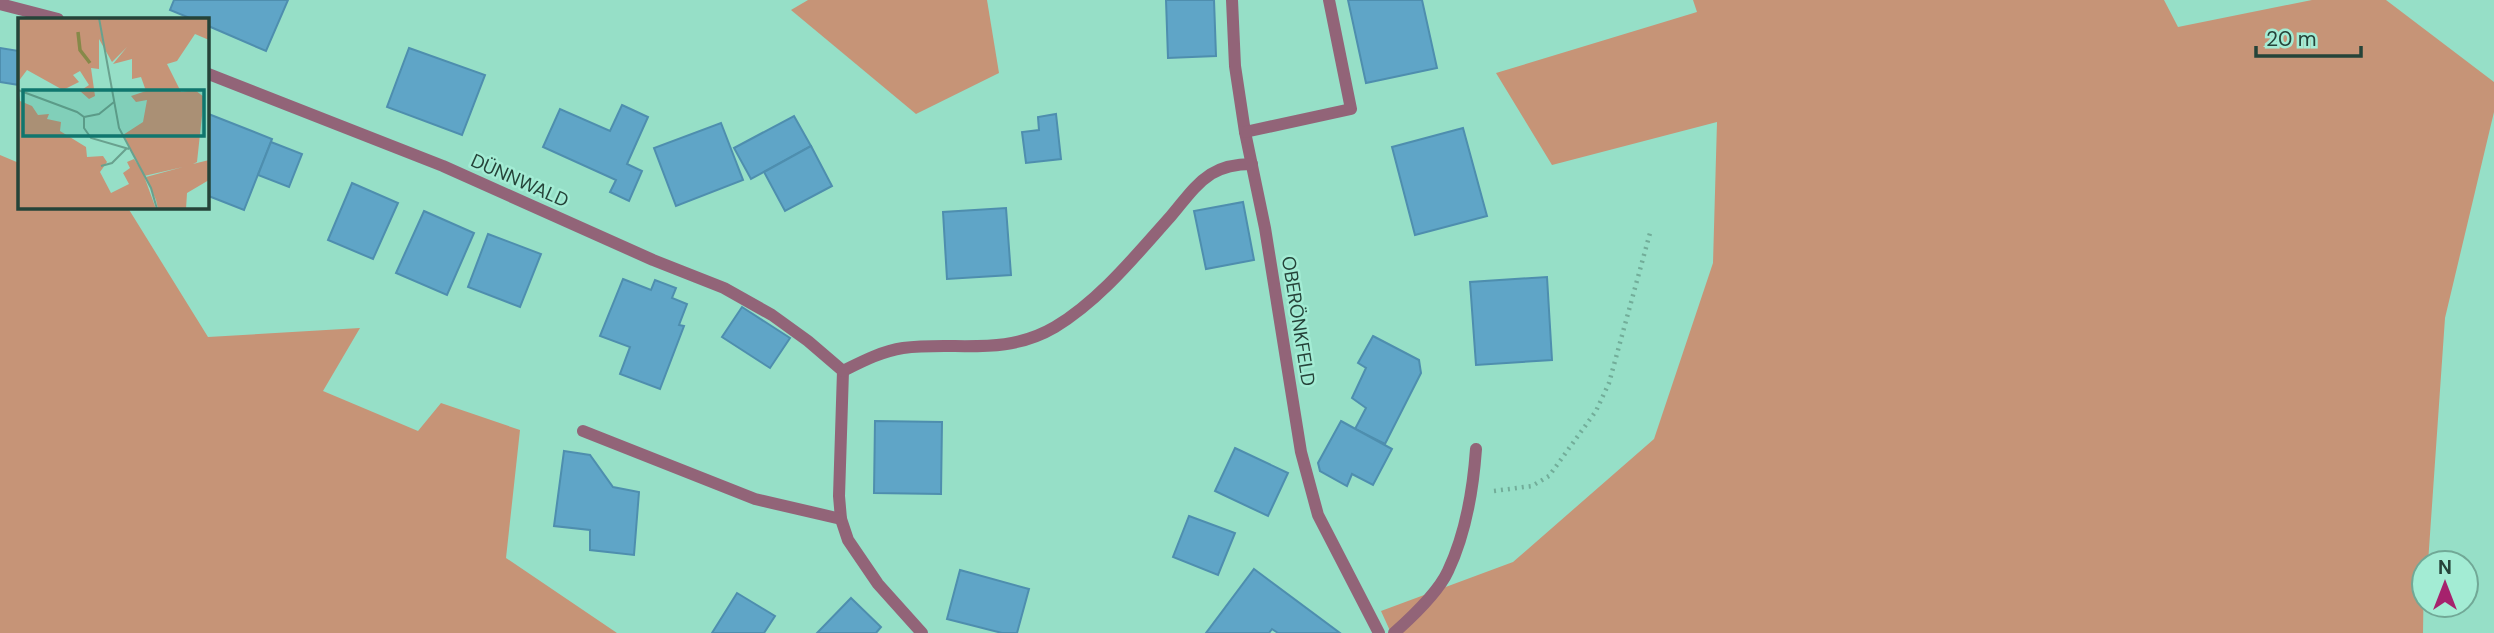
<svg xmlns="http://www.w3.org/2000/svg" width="2494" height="633" font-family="'DM Sans',sans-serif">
<rect width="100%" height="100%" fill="#96dfc7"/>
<g fill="#c69477">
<path d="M808,0H987L999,73L916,114L791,10Z"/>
<path d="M1693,0H2164L2178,27L2312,0H2386L2494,82V112L2445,318L2428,563H2424L2423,633H1391L1381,611L1513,562L1654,439L1713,263L1717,122L1552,165L1496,73L1697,12Z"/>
<path d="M0,155L19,163V206H123L128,208L208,337L360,328L323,391L418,431L441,403L520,430L506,558L617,633H0Z"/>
</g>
<g fill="#5fa5c7" stroke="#4e8eae" stroke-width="2">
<path d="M174,0H288L266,51L206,25V19H192L170,10Z"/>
<path d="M1166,0H1214L1216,56L1168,58Z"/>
<path d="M1348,0H1422L1437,68L1366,83Z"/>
<path d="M0,48L19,51V85L0,82Z"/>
<path d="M409,48L485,75L462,135L387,107Z"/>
<path d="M622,105L648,117L627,164L642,171L629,201L610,192L616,180L543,147L560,109L610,131Z"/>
<path d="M206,113L272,139L244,210L206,195Z"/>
<path d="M1056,114L1061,159L1026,163L1022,132L1039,130L1038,117Z"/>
<path d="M794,116L811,146L751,179L734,148Z"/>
<path d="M721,123L743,180L676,206L654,148Z"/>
<path d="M1463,128L1487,216L1415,235L1392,147Z"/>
<path d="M271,142L302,154L289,187L258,175Z"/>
<path d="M811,146L832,186L785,211L764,172Z"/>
<path d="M352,183L398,203L373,259L328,240Z"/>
<path d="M1243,202L1254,260L1206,269L1194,211Z"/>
<path d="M1006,208L1011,275L947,279L943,212Z"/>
<path d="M424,211L474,233L447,295L396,273Z"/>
<path d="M488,234L541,254L520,307L468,287Z"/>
<path d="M1547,277L1552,360L1476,365L1470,282Z"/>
<path d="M623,279L651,290L655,280L676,288L672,298L687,304L679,325L684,326L660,389L620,374L630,347L600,336Z"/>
<path d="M742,307L790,338L770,368L722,337Z"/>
<path d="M1373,336L1419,360L1421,373L1385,444L1355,429L1366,408L1352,398L1366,368L1358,363Z"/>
<path d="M875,421L942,422L941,494L874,493Z"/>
<path d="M1341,421L1392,449L1373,485L1352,474L1347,486L1320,471L1318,463Z"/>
<path d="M1235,448L1288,473L1268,516L1215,491Z"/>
<path d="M564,451L590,455L613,487L639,492L634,555L590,550V530L554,526Z"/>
<path d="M1189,516L1235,533L1218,575L1173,557Z"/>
<path d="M1254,569L1340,633H1278L1272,629L1269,633H1206Z"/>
<path d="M960,570L1029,589L1017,633H1002L947,619Z"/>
<path d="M737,593L775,616L764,633H712Z"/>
<path d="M851,598L881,627L876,633H817Z"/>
</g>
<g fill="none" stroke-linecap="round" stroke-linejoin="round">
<path stroke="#72ad99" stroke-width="4.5" stroke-dasharray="2 5" stroke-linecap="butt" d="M1494,491L1532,486L1549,476L1596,411L1609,383L1650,233"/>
<g stroke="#926478" stroke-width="12">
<path d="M1232,0L1235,66L1245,132L1265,228L1301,452L1318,515L1379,633"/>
<path d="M0,4L58,19"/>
<path d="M206,73L443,166L653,260L724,288L772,315L808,341L843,371L839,496L841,519L848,540L878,584L922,633"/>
<path d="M1245,132L1351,109L1329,0"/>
<path d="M843,371C861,362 882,351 903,348C956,341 1004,357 1055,327C1100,300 1136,255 1171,216C1184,201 1194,185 1211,174C1224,166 1237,164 1252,164"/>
<path d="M583,431L755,499L841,519"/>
<path d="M1394,633C1412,617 1438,593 1448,571C1466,533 1473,491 1476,449"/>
</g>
</g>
<g text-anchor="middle" stroke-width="5" stroke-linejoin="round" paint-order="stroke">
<g font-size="19" fill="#254339" stroke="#a3ecd4">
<text transform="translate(520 180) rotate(24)" y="7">DÜNNWALD</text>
<text transform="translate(1299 321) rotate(81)" y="7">OBERÖNKFELD</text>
</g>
</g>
<g transform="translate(18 18)">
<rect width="191" height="191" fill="#96dfc7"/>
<path d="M0,0H191V22L177,16L159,43L149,46L163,74L177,72L186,79L179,144L175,146L191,142V162L169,175L168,191H140L138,182L128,159L165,149L126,158L138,191H0V71L2,83L14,88L20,97L31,96L29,101L43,104L42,113L68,129L69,139L85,138L89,144L82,154L93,175L111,166L105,155L112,150L109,144L116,141L125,154L105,117L125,104L129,82L118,84L113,78L128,73L123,59L114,61V41L95,46L109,29L94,44L81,21V51L73,50L77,78L71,81L62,73L71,67L62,53L55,57L61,64L45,72L9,52L0,64Z" fill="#c69477"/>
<path fill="none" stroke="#868949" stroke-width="3.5" d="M60,14L62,32L72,45"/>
<path fill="none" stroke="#69a18e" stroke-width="2" d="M81,0L101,110L133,170L139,191M0,72L59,94L66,99V110L73,120L111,131M66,99L81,96L96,84M83,148L94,145L109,130"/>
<path fill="#0f766e" fill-opacity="0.15" stroke="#0f766e" stroke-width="3.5" d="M5,72H186V118H5Z"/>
<rect width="191" height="191" fill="none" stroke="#254339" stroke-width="3.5"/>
</g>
<g transform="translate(2445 584)"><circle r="33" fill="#a3ecd4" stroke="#71a896" stroke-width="2"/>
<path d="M0-5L12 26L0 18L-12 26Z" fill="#a6226d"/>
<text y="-10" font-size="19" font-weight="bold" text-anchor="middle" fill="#254339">N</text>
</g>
<path d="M2256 46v10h105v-10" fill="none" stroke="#254339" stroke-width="3.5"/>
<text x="2266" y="46" font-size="21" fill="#254339" stroke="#a3ecd4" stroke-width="5" paint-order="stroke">20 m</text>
</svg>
